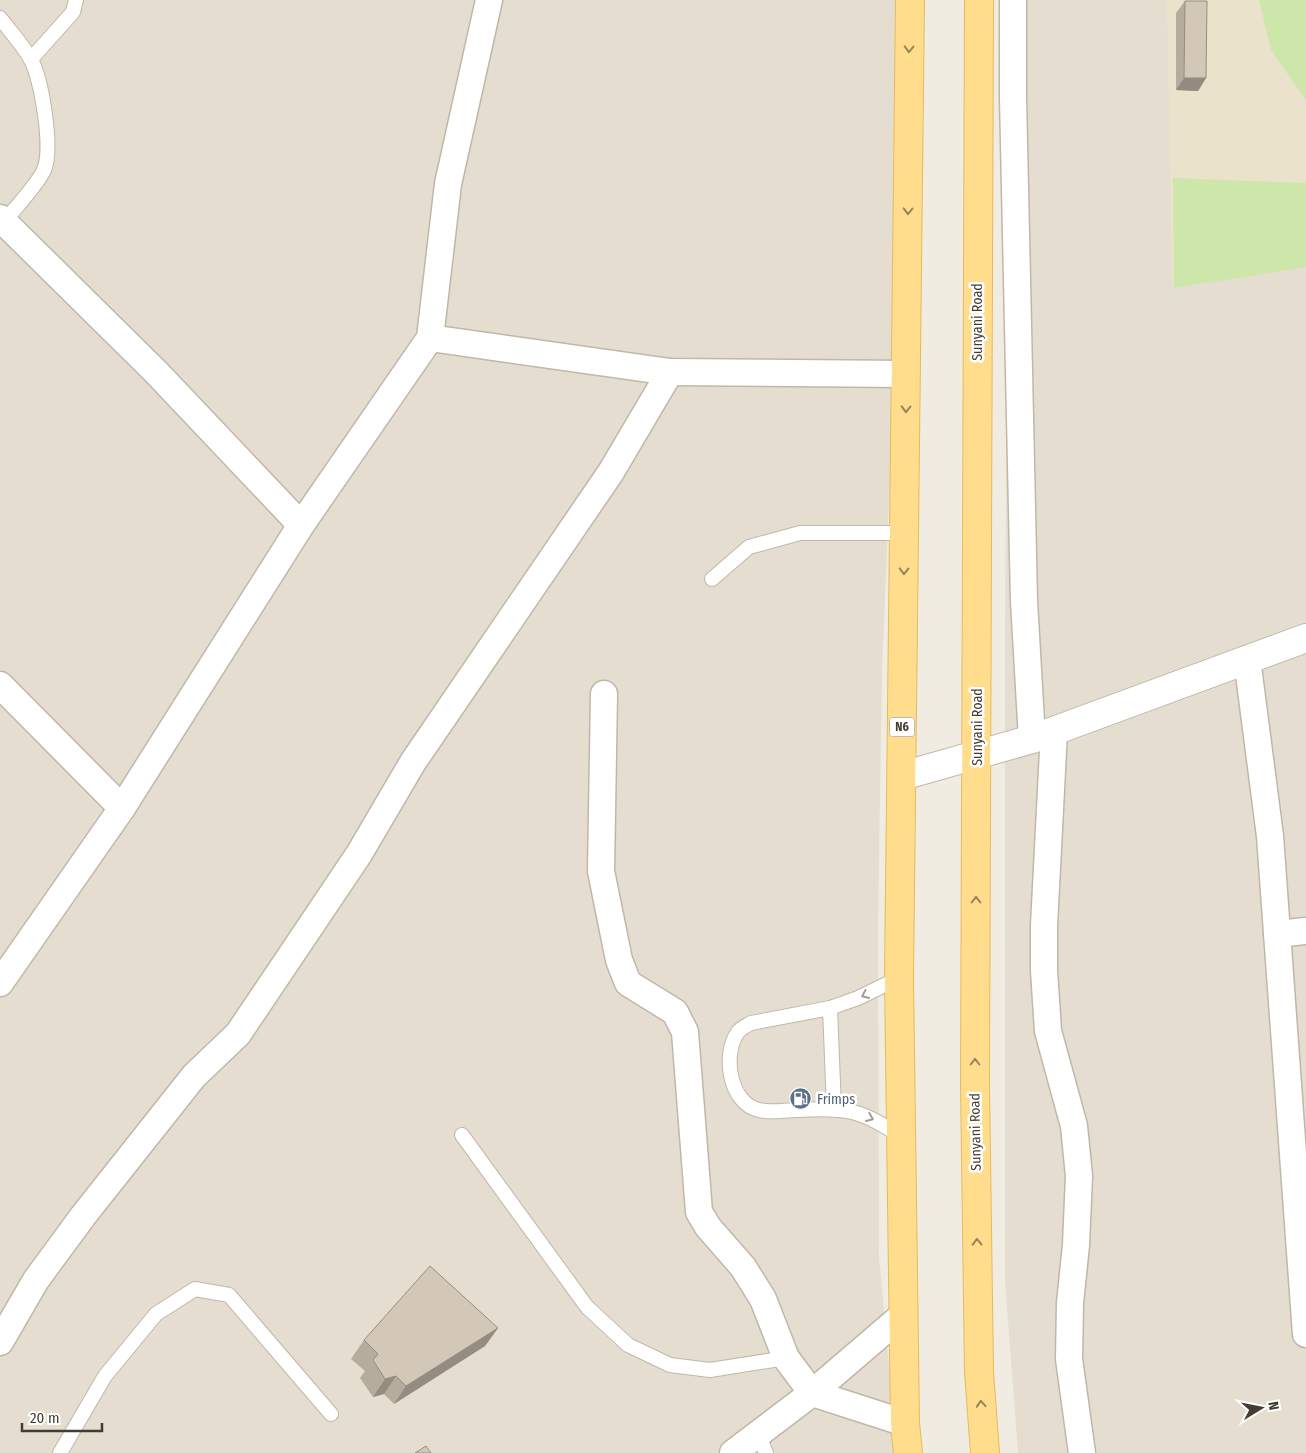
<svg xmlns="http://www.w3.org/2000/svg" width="1306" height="1453" font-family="'Fira Sans Condensed',sans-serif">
<rect width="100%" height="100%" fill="#f1ece2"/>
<g fill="#e5ded0">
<path d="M0,0H902L900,231L882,670L878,929L879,1256L897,1453H0Z"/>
<path d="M1007,0H1306V1453H1018L1005,1282V625L1009,153Z"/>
</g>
<path fill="#ebe2cb" d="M1167,0H1306V263L1238,277L1172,283Z"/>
<g fill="#cce7a9">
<path d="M1259,0H1306V100L1271,50Z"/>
<path d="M1173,178L1306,183V267L1174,288Z"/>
</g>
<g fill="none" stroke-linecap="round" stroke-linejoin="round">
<defs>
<g id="service">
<path d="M0,18C10,31 22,44 30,58C42,78 53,149 44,170C38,184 15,208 4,222"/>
<path d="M31,59L73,12L76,0"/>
<path d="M712,579L749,547L800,533H905"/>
<path d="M899,978L858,998L830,1008L751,1023C746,1026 741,1028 738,1032C722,1054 729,1103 759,1110C770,1113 785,1110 797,1110C844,1107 862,1109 901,1137"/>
<path d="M830,1008L834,1108"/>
<path d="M462,1135L587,1307L628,1345L670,1365L710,1370L786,1358"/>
<path d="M758,1433L766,1453"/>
<path d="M60,1453L105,1376L156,1314L195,1289L229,1295L331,1414"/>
</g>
<g id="minor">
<path d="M1013,0V97L1024,601L1032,739"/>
<path d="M0,218L157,373L301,525"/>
<path d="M430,338L670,372L906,374"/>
<path d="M1247,659L1270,836L1306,1334"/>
<path d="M0,685L122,808"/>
<path d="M604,694L601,871L619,960L628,983L675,1012L685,1032L699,1212L708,1227L743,1267L763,1299L786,1358L812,1393L905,1423"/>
<path d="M1054,731L1044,926V970L1048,1031L1074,1126L1079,1176L1076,1245L1070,1303L1069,1359L1082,1453"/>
<path d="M1277,934L1306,931"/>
<path d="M0,983L122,808L301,525L430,338L448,184L489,0"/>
<path d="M0,1342L36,1280L83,1216L194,1076L238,1034L359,854L413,762L611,472L670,372"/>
<path d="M733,1453L812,1393L903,1315"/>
</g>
<path id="tertiary" d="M902,776L1032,739L1306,638"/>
<g id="primary">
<path d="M979,0L975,1084L979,1372L985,1453"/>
<path d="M908,1453L905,1423L899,978L910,0"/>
</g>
</defs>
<use href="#service" stroke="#c0b7a7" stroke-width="16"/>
<use href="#minor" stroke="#c0b7a7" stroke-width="29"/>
<use href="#tertiary" stroke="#c0b7a7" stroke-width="30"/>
<use href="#primary" stroke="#e5ba5c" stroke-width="30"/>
<use href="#service" stroke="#fff" stroke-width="14"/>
<use href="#minor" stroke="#fff" stroke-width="26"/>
<use href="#tertiary" stroke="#fff" stroke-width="28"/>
<use href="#primary" stroke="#ffdd8d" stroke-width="28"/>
</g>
<g fill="#b5ac9d">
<path d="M1185,1L1206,78L1198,91L1176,90V13Z"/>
<path d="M498,1328L485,1346L394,1404L384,1394L373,1397L360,1378L365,1371L351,1359L364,1340Z"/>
</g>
<g fill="#948c80">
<path d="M1184,78H1206L1198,91L1176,90Z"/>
<path d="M498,1328L485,1346L394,1404L406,1386Z"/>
<path d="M396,1376L384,1394L373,1397L385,1379Z"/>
</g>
<g fill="#d3c8b7" stroke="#948c80">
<path d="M1185,1H1207L1206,78H1184Z"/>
<path d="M430,1266L498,1328L406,1386L396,1376L385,1379L373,1360L378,1354L364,1340Z"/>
<path d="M426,1446L431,1453H415Z"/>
</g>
<defs><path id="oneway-chevron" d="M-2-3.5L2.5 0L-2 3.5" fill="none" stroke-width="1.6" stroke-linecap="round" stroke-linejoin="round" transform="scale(1.25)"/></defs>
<g stroke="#98845b">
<use href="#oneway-chevron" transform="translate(909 49) rotate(91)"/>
<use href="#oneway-chevron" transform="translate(908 211) rotate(91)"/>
<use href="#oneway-chevron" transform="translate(906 409) rotate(91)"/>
<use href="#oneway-chevron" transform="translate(904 571) rotate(91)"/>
<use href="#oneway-chevron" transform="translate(976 900) rotate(-90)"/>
<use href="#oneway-chevron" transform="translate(975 1062) rotate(-90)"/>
<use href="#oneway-chevron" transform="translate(977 1242) rotate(-91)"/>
<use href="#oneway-chevron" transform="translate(981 1404) rotate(-94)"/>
</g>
<g stroke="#a19e98">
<use href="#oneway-chevron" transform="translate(865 995) rotate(156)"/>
<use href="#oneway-chevron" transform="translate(870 1118) rotate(23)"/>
</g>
<defs>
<symbol id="fuel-disc" viewBox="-11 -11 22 22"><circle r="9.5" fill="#5c6f8a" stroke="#fff"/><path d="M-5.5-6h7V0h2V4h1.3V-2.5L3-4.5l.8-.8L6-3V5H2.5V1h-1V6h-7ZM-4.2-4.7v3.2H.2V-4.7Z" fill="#fff"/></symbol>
</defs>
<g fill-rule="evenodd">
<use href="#fuel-disc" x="788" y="1086" width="25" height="25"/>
</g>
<g text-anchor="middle" stroke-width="5" stroke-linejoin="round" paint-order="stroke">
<rect fill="#fff" stroke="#7b7670" stroke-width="1" x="889.5" y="717.5" width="25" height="19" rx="4"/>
<g font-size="12" font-weight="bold" fill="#433c32">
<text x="902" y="731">N6</text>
</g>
<g font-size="14" fill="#433c32" stroke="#fff">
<text transform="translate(977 322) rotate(-90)" y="5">Sunyani Road</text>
<text transform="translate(977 727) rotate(-90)" y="5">Sunyani Road</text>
<text transform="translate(975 1132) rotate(-91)" y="5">Sunyani Road</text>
</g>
<g font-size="14" fill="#4e5e75" stroke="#fff" text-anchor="start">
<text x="817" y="1104">Frimps</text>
</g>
</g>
<g transform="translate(1261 1408) rotate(80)" stroke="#ffffff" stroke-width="4" paint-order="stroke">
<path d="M0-4L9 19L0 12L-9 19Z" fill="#433c32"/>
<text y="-8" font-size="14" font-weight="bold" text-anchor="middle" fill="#433c32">N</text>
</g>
<path d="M22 1423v8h80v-8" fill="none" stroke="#433c32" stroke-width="2.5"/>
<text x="30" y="1423" font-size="15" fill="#433c32" stroke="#ffffff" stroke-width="4" paint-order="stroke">20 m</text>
</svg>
